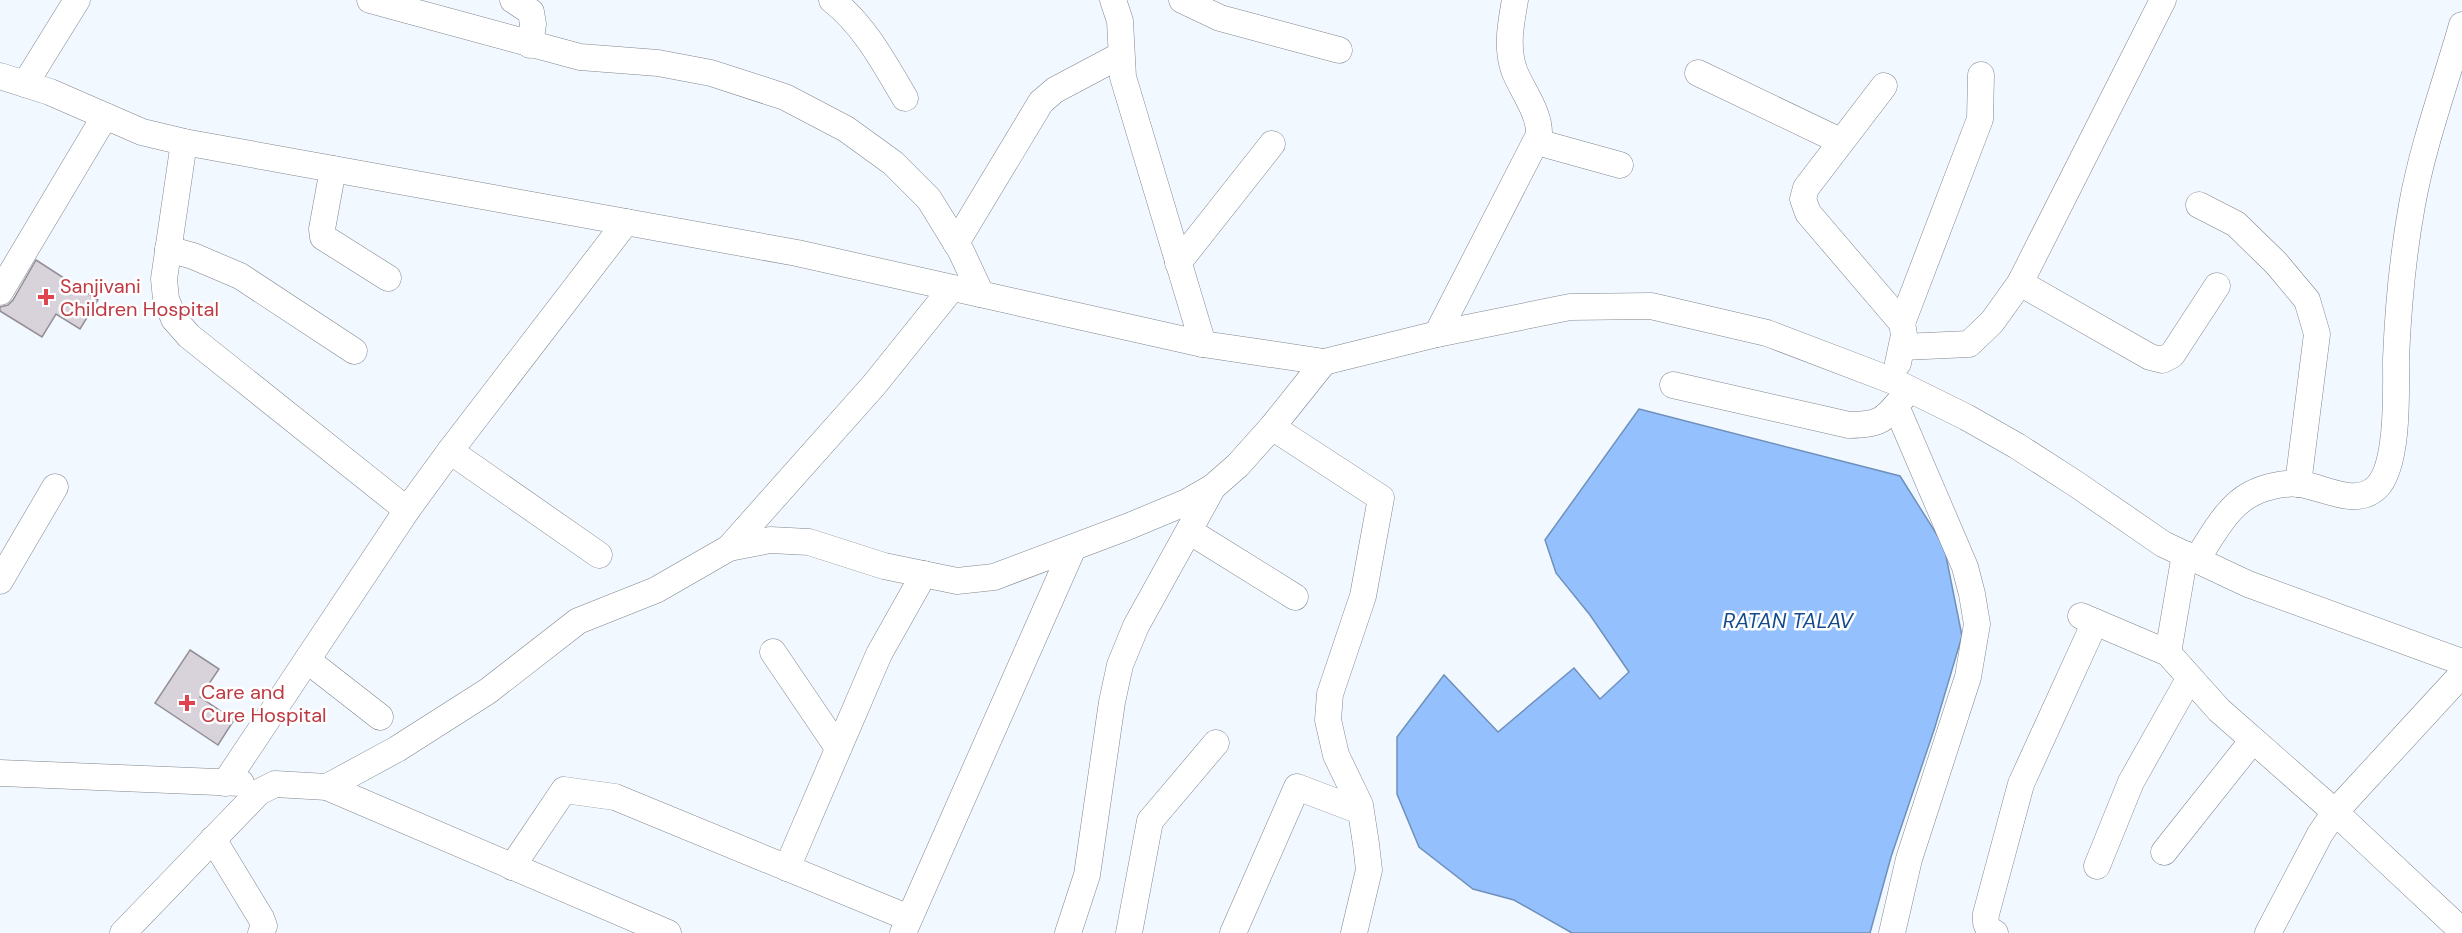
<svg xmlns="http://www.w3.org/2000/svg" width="2462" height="933" font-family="'DM Sans',sans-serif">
<rect width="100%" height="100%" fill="#f2f8ff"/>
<path fill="#94c1fd" stroke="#6f90ba" stroke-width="1.5" d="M1639,409L1900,476L1944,546L1962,636L1935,727L1891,857L1870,933H1572L1514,900L1473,889L1419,847L1397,794V737L1444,675L1498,732L1574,668L1600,699L1629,672L1590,615L1556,573L1545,540Z"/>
<g fill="#d8d2da" stroke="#948f96" stroke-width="1.5">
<path d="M36,260L98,300L80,329L56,314L42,337L0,311V307L8,305L13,300Z"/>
<path d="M190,650L219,669L200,697L234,720L218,745L155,703Z"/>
</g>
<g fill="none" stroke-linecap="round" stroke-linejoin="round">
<defs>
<g id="minor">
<path d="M370,0L580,57L658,63L711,73L785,97L846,129L893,163L929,199L961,251L981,294"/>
<path d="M513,0L531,12L533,24L530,45"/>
<path d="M832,0C865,26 884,63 905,98"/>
<path d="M1113,0L1120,21L1123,77L1203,344"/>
<path d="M1182,0L1220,18L1339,50"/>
<path d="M1698,73L1840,141"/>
<path d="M0,76L50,92L142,132L184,142L797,253L1203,344L1324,362L1437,334L1570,307L1651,306L1767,333L1893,381L1966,417L2017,446L2076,484L2163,544L2248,584L2462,662"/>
<path d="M25,84L77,0"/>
<path d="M1884,86L1806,188L1803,199L1808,213L1902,323L1904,335L1898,363"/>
<path d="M184,142L164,279L166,299L174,319L189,336L407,510"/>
<path d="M1537,142L1620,165"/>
<path d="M333,169L322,229L323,237L388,278"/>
<path d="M2199,205L2236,224L2276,263L2307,300L2317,334L2298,484"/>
<path d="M956,243L1041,102L1055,90L1121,55"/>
<path d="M168,249L193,256L240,276L354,351"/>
<path d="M1178,263L1272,144"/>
<path d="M2020,283L2150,357L2162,360L2172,355L2217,286"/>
<path d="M0,292L105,116"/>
<path d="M1902,323L1980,119L1981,75"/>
<path d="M1437,334L1539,135C1540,112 1522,91 1514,70C1506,47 1511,23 1515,0"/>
<path d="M1903,347L1969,344L1992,322L2020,283L2163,0"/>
<path d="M1673,385L1849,425C1880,425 1885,420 1904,396"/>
<path d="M1272,427L1381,498L1363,596L1330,694L1328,720L1336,755L1360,805L1366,844L1369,870L1354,933"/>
<path d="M450,451L599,555"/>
<path d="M1189,531L1295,597"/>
<path d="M729,548L874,385L952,288"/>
<path d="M2196,560C2212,537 2226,507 2251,494C2264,487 2285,482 2300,484C2324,487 2356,508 2377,487C2399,465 2396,389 2396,359C2398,308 2403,255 2412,205C2423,144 2445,85 2462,25"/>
<path d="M0,581L55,487"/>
<path d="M2081,616L2168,653L2219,710L2335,812L2462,931"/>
<path d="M773,652L838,748"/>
<path d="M2168,653L2185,554"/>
<path d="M307,660L380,717"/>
<path d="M0,773L241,783"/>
<path d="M225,783L407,510L450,451L626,222"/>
<path d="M327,787L668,933"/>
<path d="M213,839L261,918L264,926L261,933"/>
<path d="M2164,852L2253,740"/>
<path d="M2097,866L2131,782L2189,679"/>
<path d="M512,867L564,790L615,797L909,918"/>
<path d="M787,868L879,654L924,574"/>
<path d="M123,933L259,792L275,784L327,787L397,749L488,691L578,621L656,590L729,548L770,540L809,542L884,566L957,581L994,577L1127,527L1187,502L1213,487L1238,465L1272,427L1324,362"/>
<path d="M903,933L1073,548"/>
<path d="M1068,933L1087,875L1112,702L1120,665L1136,626L1213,487"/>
<path d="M1129,933L1150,821L1216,743"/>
<path d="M1233,933L1297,787L1360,811"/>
<path d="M1892,933L1909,859L1968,677L1977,624L1972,594L1965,567L1896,406"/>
<path d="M1995,933C1986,928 1985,923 1986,914L2021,784L2095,622"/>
<path d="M2268,933L2320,834L2335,812L2462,674"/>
</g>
</defs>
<use href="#minor" stroke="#81868c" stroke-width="27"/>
<use href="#minor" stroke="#fff" stroke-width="26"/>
</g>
<g fill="#e0444e" stroke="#fff" stroke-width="2">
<path d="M43 288h6v6h6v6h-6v6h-6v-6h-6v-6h6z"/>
<path d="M184 694h6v6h6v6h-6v6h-6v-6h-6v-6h6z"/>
</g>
<g text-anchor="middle" stroke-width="5" stroke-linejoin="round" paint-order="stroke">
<g font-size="20" fill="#be3a42" stroke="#fff" text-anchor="start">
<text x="60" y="293">Sanjivani<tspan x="60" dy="23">Children Hospital</tspan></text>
<text x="201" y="699">Care and<tspan x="201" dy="23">Cure Hospital</tspan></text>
</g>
<g font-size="21" font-style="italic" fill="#154b8d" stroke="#fff">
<text x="1788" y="628">RATAN TALAV</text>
</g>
</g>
</svg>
